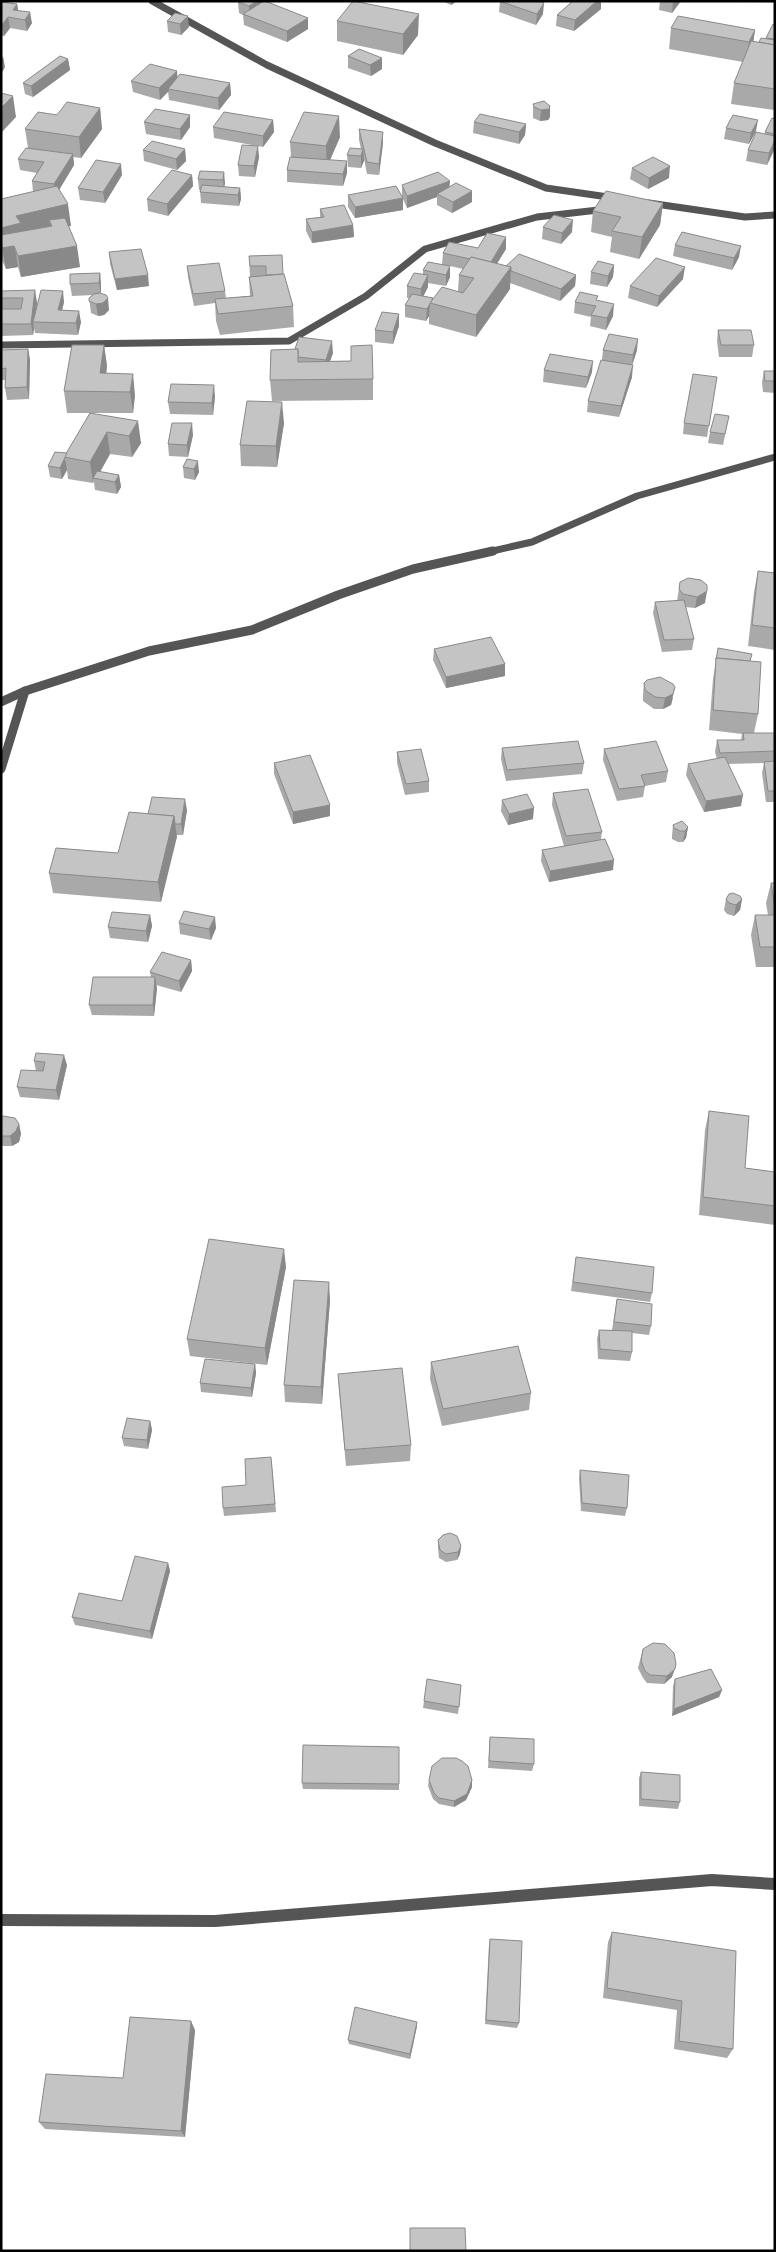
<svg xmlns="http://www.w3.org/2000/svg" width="776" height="2252" font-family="Montserrat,sans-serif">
<rect width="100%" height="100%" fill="#fff"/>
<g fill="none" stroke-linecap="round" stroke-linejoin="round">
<path stroke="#777" stroke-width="2" stroke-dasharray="0.5 2" stroke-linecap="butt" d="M731,1L775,2"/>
<g stroke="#555" stroke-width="7">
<path d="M152,1L267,65L435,143L546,188L615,198"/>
<path d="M649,203L745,217L775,215"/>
<path d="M1,345L289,341L366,296L425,249L537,217L607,209"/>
<path d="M488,552L532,542L637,496L775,457"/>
</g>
<g stroke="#555" stroke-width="9">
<path d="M1,702L25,691L149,651L252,630L338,595L413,569L493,551"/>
<path d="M1,769L25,691"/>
</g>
<path stroke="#555" stroke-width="12" d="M1,1920L215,1921L712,1880L775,1884"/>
</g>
<g fill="#a9a9a9" fill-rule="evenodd">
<path d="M442,1H457L451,5Z"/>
<path d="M500,1L543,14L536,25L499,12Z"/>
<path d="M573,1H601V9L574,31L556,26L557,15Z"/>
<path d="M660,1H681L672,13L659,10Z"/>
<path d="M1,2L17,4L18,10L32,23L27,31L10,28L4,36H1Z"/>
<path d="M238,2L308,29L287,42L244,25L243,15L239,13Z"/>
<path d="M175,13L189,27L181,35L168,32L167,21Z"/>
<path d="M337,21L418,35L403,55L337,41Z"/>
<path d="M775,22V108L774,110L731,104L734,83L743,62L669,49L671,28L755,30L753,42H759L766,39Z"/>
<path d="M348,56L382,58V69L371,76L348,68Z"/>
<path d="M68,59L70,70L33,97L25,94L23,83Z"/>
<path d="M178,77L230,83L231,95L219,110L169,100L168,91L160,100L133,92L131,81Z"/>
<path d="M533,104L550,106V117L548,120L540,121L533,118Z"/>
<path d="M100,108L102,129L81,158L73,157L74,165L59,190L71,226H68L80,267L21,277L18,267L6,269L1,258V199L33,192L32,181L37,173L20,170L18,159L28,148L25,129L57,115Z"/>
<path d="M775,119V148L767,165L746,161L748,150L765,134V132Z"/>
<path d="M273,120L274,132L263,147L214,138L213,127Z"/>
<path d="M144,122L190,127L181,140L146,134Z"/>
<path d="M474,122L526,124L525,135L519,144L473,133Z"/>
<path d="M726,128L756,131L749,144L724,139Z"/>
<path d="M359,129L383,143L379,175L367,174L364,159L361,168L348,167L347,155L361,149L359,140Z"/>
<path d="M340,137L330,160L347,173L343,186L287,182V170L291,157L290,142Z"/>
<path d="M185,149L186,161L177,170L144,161L143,150Z"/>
<path d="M259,157L255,177L239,176L238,165Z"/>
<path d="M632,168L669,178L648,189L630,179Z"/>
<path d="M224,172V187L240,188L241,199L239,206L201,203L200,190H199L198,179Z"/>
<path d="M122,175L105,203L80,200L78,188Z"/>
<path d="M192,175L193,186L168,216L148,211L147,199Z"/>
<path d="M402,185L450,187L472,202L452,213L437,205V197L407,208L403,199V210L355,218L348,207V195L402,196Z"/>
<path d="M663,203L660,225L639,259L610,252L612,237L591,232L593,211Z"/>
<path d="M320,209L353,225L354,237L312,243L306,231V219L320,217Z"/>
<path d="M543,227L572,232L561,244L542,239Z"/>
<path d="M506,237V249L497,264L506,266L576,275L575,286L560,301L510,283V289L476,337L429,324V316L426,321L405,317V305L409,298H407V286L423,275V270L442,264L443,253L478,248ZM450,266L463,269L459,275L458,291L433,298L423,296L428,287V283L446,286L450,277Z"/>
<path d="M675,245L739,257L732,270L673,256Z"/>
<path d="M109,252L149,286L117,290L110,264Z"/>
<path d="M249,256L283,274L293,306L294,327L220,335L216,321L215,303L194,306L188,277L187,266L225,291L226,298L250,296L249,277H250Z"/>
<path d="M614,265L613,277L607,287L590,284L591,272Z"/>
<path d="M100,273L101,285V293L109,310L104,315L98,316L91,313L89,298L93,295L72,296L70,284Z"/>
<path d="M683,279L657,307L628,298L630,286Z"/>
<path d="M1,291L37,302L36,310L64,302L62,311L81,322L78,335L35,333L34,328L33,335L1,336Z"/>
<path d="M598,301L613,316L606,330L590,326L591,317L574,313L575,302Z"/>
<path d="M399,314V326L393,344L375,342V330Z"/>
<path d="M718,330L754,345L752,357H719L717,341Z"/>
<path d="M104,345L107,366L106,373L135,395L133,413H67L64,391Z"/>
<path d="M28,349L30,360L29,399L7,400L5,388V380H1V350Z"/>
<path d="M271,350L333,353L330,361H351L373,379V400L272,401L270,380Z"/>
<path d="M603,350H637L632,365V377L619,417L587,412L588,401L602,360Z"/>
<path d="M544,370L592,372L586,388L543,382Z"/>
<path d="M764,371H775V393L763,392L762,382Z"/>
<path d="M717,377L707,437L683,434L684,423Z"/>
<path d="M215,396L213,415L170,414L168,402Z"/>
<path d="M90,413L141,443L132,457L110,454L100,472L119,475L121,487L117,494L95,490L94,482L93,483L68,479L67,470L62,479L50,477L48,466L67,453Z"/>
<path d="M729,416L723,445L708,443L710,432Z"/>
<path d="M284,423L277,467L241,466L240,445Z"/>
<path d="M193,435L188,457L169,456L168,444Z"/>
<path d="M187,459L199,472L195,480L184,478L183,467Z"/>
<path d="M758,571L775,573V650L748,646L754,592Z"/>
<path d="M680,582L705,603L695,608L685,607L694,639L692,650L662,652L653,613L655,602L677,601Z"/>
<path d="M718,648L751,661L758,714L754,733H775V802H766L762,773L764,763L728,764L741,806L704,812L686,775L688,764L717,759L715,752L717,740H741L742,734L709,730L713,679Z"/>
<path d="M434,649L505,664V676L446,688L433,660Z"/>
<path d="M644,683L673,698L671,705L663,709H654L643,701V695Z"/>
<path d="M502,748L584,763L582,774L506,781L501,759Z"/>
<path d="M604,749L668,771L666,782L645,786L643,797L617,801L603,760Z"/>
<path d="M397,752L429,781V792L405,795L397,763Z"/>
<path d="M274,763L330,816L293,824L274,774Z"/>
<path d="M553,793L602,832L601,839L613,870L549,882L541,861L542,850L564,846L552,805Z"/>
<path d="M502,800L533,819L508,825L501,811Z"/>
<path d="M187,810L183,835H176L161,902L53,893L49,873L118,853L148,814Z"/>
<path d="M673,825L688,827L686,838L683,842H678L672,839V836Z"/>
<path d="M771,883H775V967H756L751,935L755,915H768L766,903Z"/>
<path d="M726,899H742L740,910L734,916L727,914L724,910Z"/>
<path d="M150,915L152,926L148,942L110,938L108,927Z"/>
<path d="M179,923L216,928L211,940L180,934Z"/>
<path d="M191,960L192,971L181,992L156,985L157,988L154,1016L92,1015L89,1005L151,977L150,972Z"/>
<path d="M34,1061L67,1065L59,1100L20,1097L17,1087L36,1071Z"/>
<path d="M709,1111L745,1168L775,1172V1225L699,1215L705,1130Z"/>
<path d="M1,1117L19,1124L21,1134L19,1142L12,1146H3L1,1145Z"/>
<path d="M576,1257L652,1293L650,1302L571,1291Z"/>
<path d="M286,1267L267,1365L190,1356L187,1339Z"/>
<path d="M617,1299L651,1326L649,1335L632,1333V1352L630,1361L598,1359L597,1339L599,1330H612Z"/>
<path d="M330,1300L322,1404L285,1402L284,1385Z"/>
<path d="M431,1362L531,1393L529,1410L442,1426L430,1379Z"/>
<path d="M255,1364L256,1373L252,1397L201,1392L200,1383Z"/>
<path d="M338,1374L411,1445L410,1461L346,1466L339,1390Z"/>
<path d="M150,1421L152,1430L148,1449L124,1446L122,1438Z"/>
<path d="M272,1465L276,1512L224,1516L223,1508L246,1485Z"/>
<path d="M580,1470L627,1508L625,1516L581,1511L579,1478Z"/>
<path d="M438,1540L461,1546L460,1554L457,1560L446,1562L439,1558L438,1548Z"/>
<path d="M168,1563L170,1571L152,1639L75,1625L72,1617L122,1601Z"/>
<path d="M643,1649L672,1677L664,1684L647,1683L643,1678L638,1668Z"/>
<path d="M675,1679L722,1690L719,1697L672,1716L673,1686Z"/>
<path d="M461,1685L458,1714L423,1708L424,1701Z"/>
<path d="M490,1737L534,1764L532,1771L488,1768Z"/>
<path d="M399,1747V1790L303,1789L302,1783Z"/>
<path d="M641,1772L680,1802L678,1809L639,1806V1778Z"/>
<path d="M429,1780H472V1787L466,1800L454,1807L439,1804L433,1799L428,1786Z"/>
<path d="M612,1932L733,2049L727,2058L674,2049L677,2010L603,1998L608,1942Z"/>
<path d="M490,1939L519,2023L517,2028L485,2024L489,1944Z"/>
<path d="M417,2026L410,2059L349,2044L348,2040Z"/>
<path d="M195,2030L185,2137L45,2129L39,2122L123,2078Z"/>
</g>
<g fill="#898989">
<path d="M257,1H266L249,16V6Z"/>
<path d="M451,1H457L451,5Z"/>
<path d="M597,1H601V9L574,31L575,20Z"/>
<path d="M673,1H681L672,13Z"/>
<path d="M544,3L543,14L536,25L537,14Z"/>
<path d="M17,4L19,15L13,10Z"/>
<path d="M30,12L32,23L27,31L25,20Z"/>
<path d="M419,14L418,35L403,55V34Z"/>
<path d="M188,16L189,27L181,35L180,24Z"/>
<path d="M8,17L10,28L4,36L2,25Z"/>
<path d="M308,18V29L287,42V31Z"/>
<path d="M755,30L752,50L746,63L749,42Z"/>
<path d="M3,56L5,67L3,71L1,72V60Z"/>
<path d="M382,58V69L371,76L370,65Z"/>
<path d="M68,59L70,70L33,97L31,86Z"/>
<path d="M177,71L178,82L168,89L169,91L160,100L159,88Z"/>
<path d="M230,83L231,95L219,110L218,98Z"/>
<path d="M13,96L16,117L1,133V108Z"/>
<path d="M550,106V117L548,120L540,121L541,110Z"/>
<path d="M100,108L102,129L81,158L79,137Z"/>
<path d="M190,115V127L181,140L180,129Z"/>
<path d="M339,116L340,137L327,167L326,146Z"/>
<path d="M273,120L274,132L263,147V136Z"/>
<path d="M758,120L756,131L749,144L751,133Z"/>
<path d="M526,124L525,135L519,144V132Z"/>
<path d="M383,132V143L379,175V164Z"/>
<path d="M775,140V148L767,165L769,153Z"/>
<path d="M258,146L259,157L255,177L254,166Z"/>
<path d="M185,149L186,161L177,170L176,159Z"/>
<path d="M363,149L364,161L361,168V156Z"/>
<path d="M73,154L74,165L56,195L54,184Z"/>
<path d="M347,161V173L343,186V174Z"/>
<path d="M121,164L122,175L105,203L103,192Z"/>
<path d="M670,166L669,178L648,189L649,178Z"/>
<path d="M224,172L225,183L224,191L223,180Z"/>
<path d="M192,175L193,186L168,216L167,204Z"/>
<path d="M450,181L449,193L437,194V197L407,208V196Z"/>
<path d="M240,188L241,199L239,206L238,195Z"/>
<path d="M472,191V202L452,213L453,202Z"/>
<path d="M403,198V210L355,218V207Z"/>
<path d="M663,203L660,225L639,259L642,237Z"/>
<path d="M68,204L71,226L52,230L49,220L51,230L15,247L18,267L6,269L2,248L1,228L16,216Z"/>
<path d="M573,220L572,232L561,244L562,233Z"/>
<path d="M353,225L354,237L312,243V232Z"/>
<path d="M506,237V249L490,274L491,263Z"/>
<path d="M77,246L80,267L21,277L18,256Z"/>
<path d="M741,246L739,257L732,270L734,258Z"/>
<path d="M614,265L613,277L607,287L608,276Z"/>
<path d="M450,266V277L446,286V275Z"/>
<path d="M511,267L510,289L476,337V315Z"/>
<path d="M685,267L683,279L657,307L659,296Z"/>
<path d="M100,273L101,285V295L99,283Z"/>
<path d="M148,275L149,286L117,290L115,279Z"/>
<path d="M428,275V287L421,301V289Z"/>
<path d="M576,275L575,286L560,301L561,289Z"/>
<path d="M35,290L37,302L35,322H33L34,328L33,335L31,324Z"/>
<path d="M63,291L64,302L59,322L58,310Z"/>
<path d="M108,298L109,310L104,315L98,316L96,304Z"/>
<path d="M430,304L429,316L426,321L427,309Z"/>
<path d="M614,304L613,316L606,330L607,318Z"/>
<path d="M79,311L81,322L78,335L76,323Z"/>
<path d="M399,314V326L393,344V332Z"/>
<path d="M638,339L637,350L632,366L633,355Z"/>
<path d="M332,341L333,353L326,372V360Z"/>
<path d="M104,345L107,366L104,392L100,373Z"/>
<path d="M28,349L30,360L29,399L27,387Z"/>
<path d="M593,361L592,372L586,388L588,377Z"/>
<path d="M633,365L632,377L619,417L621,406Z"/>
<path d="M133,374L135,395L133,413L130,392Z"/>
<path d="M214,385L215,396L213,415L212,403Z"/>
<path d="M282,402L284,423L277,467L276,446Z"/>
<path d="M138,421L141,443L132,457L129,436Z"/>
<path d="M192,423L193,435L188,457L187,445Z"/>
<path d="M107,432L110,454L96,479L93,478V483L90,462Z"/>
<path d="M65,459L67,470L62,479L60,468Z"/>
<path d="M198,461L199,472L195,480L194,469Z"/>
<path d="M119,475L121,487L117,494L115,482Z"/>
<path d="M707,591L705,603L695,608L697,597Z"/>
<path d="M505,664V676L446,688V677Z"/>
<path d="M675,687L671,705L663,709L665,698Z"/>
<path d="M743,795L741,806L704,812L706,801Z"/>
<path d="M185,799L187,810L183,835L181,824Z"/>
<path d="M330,805V816L293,824V812Z"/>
<path d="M534,808L533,819L508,825L509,814Z"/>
<path d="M174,816L177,837L161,902L158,882Z"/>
<path d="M688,827L686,838L683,842L685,831Z"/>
<path d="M614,860L613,870L549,882L550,871Z"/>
<path d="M742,899L740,910L734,916L736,905Z"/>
<path d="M150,915L152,926L148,942L146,931Z"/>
<path d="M215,917L216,928L211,940L209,929Z"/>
<path d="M191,960L192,971L181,992L179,981Z"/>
<path d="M155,977L157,988L154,1016L153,1005Z"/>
<path d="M64,1055L67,1065L59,1100L56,1090Z"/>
<path d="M19,1124L21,1134L19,1142L12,1146L10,1136Z"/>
<path d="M284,1249L286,1267L267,1365L265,1348Z"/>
<path d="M329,1282L330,1300L322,1404L321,1387Z"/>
<path d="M255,1364L256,1373L252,1397L251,1388Z"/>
<path d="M150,1421L152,1430L148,1449L147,1440Z"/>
<path d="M461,1546L460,1554L457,1560L458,1552Z"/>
<path d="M168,1563L170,1571L152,1639L150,1631Z"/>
<path d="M675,1669L672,1677L664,1684L667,1676Z"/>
<path d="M722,1690L719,1697L672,1716L674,1709Z"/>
<path d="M472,1780V1787L466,1800L454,1807V1801Z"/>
<path d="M191,2021L195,2030L185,2137L181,2131Z"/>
<path d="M417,2022V2026L410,2059V2054Z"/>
</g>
<g fill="#c4c4c4" stroke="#898989">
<path d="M239,1H257L249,6L238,2Z"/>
<path d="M264,1H265L308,18L287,31L243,14Z"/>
<path d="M353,1L419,14L403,34L337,21Z"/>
<path d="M499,1H539L544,3L537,14Z"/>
<path d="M573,1H597L575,20L557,15Z"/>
<path d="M1,2L17,4L13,10L30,12L25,20L8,17L2,25H1Z"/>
<path d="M175,13L188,16L180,24L167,21Z"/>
<path d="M678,16L755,30L749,42L671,28Z"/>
<path d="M773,24L775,25V39L766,38Z"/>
<path d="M761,38L775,40V45L759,42Z"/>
<path d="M751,41L775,45V89L734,83Z"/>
<path d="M359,49L382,58L370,65L348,56Z"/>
<path d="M60,56L68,59L31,86L23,83Z"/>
<path d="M150,64L177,71L159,88L131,81Z"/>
<path d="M180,74L230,83L218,98L168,89Z"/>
<path d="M1,93L13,96L1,108Z"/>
<path d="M544,101L550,106L549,109L541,110L534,107L533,104Z"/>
<path d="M67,102L100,108L79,137L25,129L38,112L57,115Z"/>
<path d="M155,109L190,115L180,129L144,122Z"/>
<path d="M224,112L273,120L263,136L213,127Z"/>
<path d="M304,112L339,116L326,146L290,142Z"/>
<path d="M480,114L526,124L519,132L474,122Z"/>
<path d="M733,115L758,120L751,133L726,128Z"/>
<path d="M772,118L775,119V134L765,132Z"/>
<path d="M359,129L383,132L379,164L367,162Z"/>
<path d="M756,132L775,136V140L769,153L748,150Z"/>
<path d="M152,141L185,149L176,159L143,150Z"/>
<path d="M242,145L258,146L254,166L238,165Z"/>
<path d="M26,148L73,154L54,184L32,181L44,162L18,159Z"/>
<path d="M350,148L363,149L361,156L347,155Z"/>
<path d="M290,157L347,161L343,174L287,170Z"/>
<path d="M653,157L670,166L649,178L632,168Z"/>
<path d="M96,160L121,164L103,192L78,188Z"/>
<path d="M172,170L192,175L167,204L147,199Z"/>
<path d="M200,171L224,172L223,180L198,179Z"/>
<path d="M438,172L450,181L407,196L402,185Z"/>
<path d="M456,183L472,191L453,202L437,194Z"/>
<path d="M202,185L240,188L238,195L200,192Z"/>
<path d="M57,186L68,204L16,216L21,223L1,228V199Z"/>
<path d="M396,186L403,198L355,207L348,195Z"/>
<path d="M606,191L663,203L642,237L612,231L621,217L593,211Z"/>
<path d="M344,205L353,225L312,232L306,219L324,217L320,209Z"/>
<path d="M554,215L573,220L562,233L543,227Z"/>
<path d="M65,218L77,246L18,256L14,246L2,248L1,235L52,226L49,220Z"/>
<path d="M682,232L741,246L734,258L675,245Z"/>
<path d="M487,233L506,237L491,262L471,257L470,259L443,253L449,242L478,248Z"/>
<path d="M141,249L148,275L115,279L109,252Z"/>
<path d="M519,254L576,275L561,289L511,271V267L506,266Z"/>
<path d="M282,255L283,274L266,275V266H250L249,256Z"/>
<path d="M471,257L511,267L476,315L430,303L442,287L463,293L474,278L459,275Z"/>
<path d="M656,258L685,267L659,296L630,286Z"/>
<path d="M598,261L614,265L608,276L591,272Z"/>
<path d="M428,262L450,266L446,275L423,270Z"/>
<path d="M219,263L225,291L193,294L187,266Z"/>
<path d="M100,273L99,283L70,284V274Z"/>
<path d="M414,273L428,275L421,289L407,286Z"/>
<path d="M284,274L293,306L218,314L215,299L253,296L249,277Z"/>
<path d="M35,290L31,324H1V309H21L23,298H1V291Z"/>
<path d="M41,290L63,291L58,310L79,311L76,323L33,322Z"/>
<path d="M580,292L598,296L596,300L614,304L607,318L591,315L596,306L575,302Z"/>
<path d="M100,293L106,295L108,298L103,303L96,304L89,301V298L94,294Z"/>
<path d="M412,294L433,298L427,309L405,305Z"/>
<path d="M382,312L399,314L393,332L375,330Z"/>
<path d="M718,330H751L754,345H721Z"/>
<path d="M609,334L638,339L633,355L603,350Z"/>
<path d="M299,337L332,341L326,360L298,357V349H295Z"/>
<path d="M72,345H104L100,373L133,374L130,392L64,391Z"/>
<path d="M372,345L373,379L270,380L271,350L298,349V362L351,361V346Z"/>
<path d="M28,349L27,387L5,388L6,368L1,369V350Z"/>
<path d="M550,354L593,361L588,377L544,370Z"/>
<path d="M601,360L633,365L621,406L588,401Z"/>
<path d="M764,371H775V381H765Z"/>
<path d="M693,374L717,377L709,426L684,423Z"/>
<path d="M171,384L214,385L212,403L168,402Z"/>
<path d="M247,401L282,402L276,446L240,445Z"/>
<path d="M90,413L138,421L129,436L107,432L90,462L64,457Z"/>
<path d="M715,414L729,416L725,434L710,432Z"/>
<path d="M172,423H192L187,445L168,444Z"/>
<path d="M55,452L67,453L60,468L48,466Z"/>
<path d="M187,459L198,461L194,469L183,467Z"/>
<path d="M97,471L119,475L115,482L93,478Z"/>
<path d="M758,571L775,573V628L752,625Z"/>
<path d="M688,578L701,580L707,585V591L697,597L683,594L679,589L680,582Z"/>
<path d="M684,600L694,639L664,640L655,602Z"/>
<path d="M491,637L505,664L446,677L434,649Z"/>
<path d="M718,648L752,654L750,661L716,658V660Z"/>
<path d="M716,658L761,662L758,714L713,710Z"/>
<path d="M660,677L673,684L675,687L673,694L665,698L655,697L645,690L644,683L647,680Z"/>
<path d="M743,733H775V751L720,753L717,740H744Z"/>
<path d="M578,741L584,763L507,770L502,748Z"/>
<path d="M656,741L668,771L641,775L645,786L619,789L604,749Z"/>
<path d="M421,749L429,781L406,784L397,752Z"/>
<path d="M310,755L330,805L293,812L274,763Z"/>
<path d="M725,757L743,795L706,801L688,764Z"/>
<path d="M775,761V791H768L764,762Z"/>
<path d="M588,789L602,832L566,836L553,793Z"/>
<path d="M527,794L534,808L509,814L502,800Z"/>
<path d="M152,797L185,799L181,824H175L174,816L148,814Z"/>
<path d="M129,812L174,816L158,882L49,873L56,848L118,853Z"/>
<path d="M682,821L688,827L685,831H680L674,828L673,825Z"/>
<path d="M605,839L614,860L550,871L542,850Z"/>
<path d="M771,883H775V908Z"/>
<path d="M733,893L740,896L742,899L736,905L729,903L726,899L729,894Z"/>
<path d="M184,911L215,917L209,929L179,923Z"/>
<path d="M112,912L150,915L146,931L108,927Z"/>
<path d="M755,915H775V947H760Z"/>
<path d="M162,952L191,960L179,981L150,972Z"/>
<path d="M93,977H155L153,1005H89Z"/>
<path d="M36,1053L64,1055L56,1090L17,1087L21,1070L43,1071L45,1062L34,1061Z"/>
<path d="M709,1111L749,1116L745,1168L775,1172V1206L703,1197Z"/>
<path d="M3,1116L15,1118L19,1124L16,1131L10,1136H1V1117Z"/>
<path d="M209,1239L284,1249L265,1348L187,1339Z"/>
<path d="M576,1257L654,1267L652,1293L573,1282Z"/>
<path d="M294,1280L329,1282L321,1387L284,1385Z"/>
<path d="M617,1299L652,1304L651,1326L614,1322Z"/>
<path d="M599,1330L632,1331V1352L600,1349Z"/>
<path d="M518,1346L531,1393L443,1409L431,1362Z"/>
<path d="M205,1359L255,1364L251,1388L200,1383Z"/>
<path d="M402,1368L411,1445L345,1450L338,1374Z"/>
<path d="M127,1418L150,1421L147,1440L122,1438Z"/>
<path d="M271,1457L275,1504L223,1508L222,1487L246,1485L245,1459Z"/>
<path d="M580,1470L629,1475L627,1508L582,1503Z"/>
<path d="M450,1533L457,1536L461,1546L458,1552L446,1554L440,1550L438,1540L443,1535Z"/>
<path d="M135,1556L168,1563L150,1631L72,1617L79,1593L122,1601Z"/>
<path d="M653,1643L665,1644L674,1653L676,1664L675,1669L667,1676L650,1675L645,1671L641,1661L643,1649Z"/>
<path d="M711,1669L722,1690L674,1709L675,1679Z"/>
<path d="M427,1679L461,1685L459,1707L424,1701Z"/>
<path d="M490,1737L534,1739V1764L489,1761Z"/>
<path d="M303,1745L399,1747V1784L302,1783Z"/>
<path d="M442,1758H456L462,1761L468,1766L472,1780L467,1794L454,1801L439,1798L434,1793L429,1780L432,1766Z"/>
<path d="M641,1772L680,1775V1802L641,1799Z"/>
<path d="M612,1932L736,1951L733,2049L679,2041L682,2001L607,1988Z"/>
<path d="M490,1939L522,1941L519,2023L486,2020Z"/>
<path d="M355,2007L417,2022L410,2054L348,2040Z"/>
<path d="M130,2017L191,2021L181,2131L39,2122L46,2074L123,2078Z"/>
<path d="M410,2228H465L466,2251H410Z"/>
</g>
<rect width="776" height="2252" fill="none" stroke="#000000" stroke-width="5"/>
</svg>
